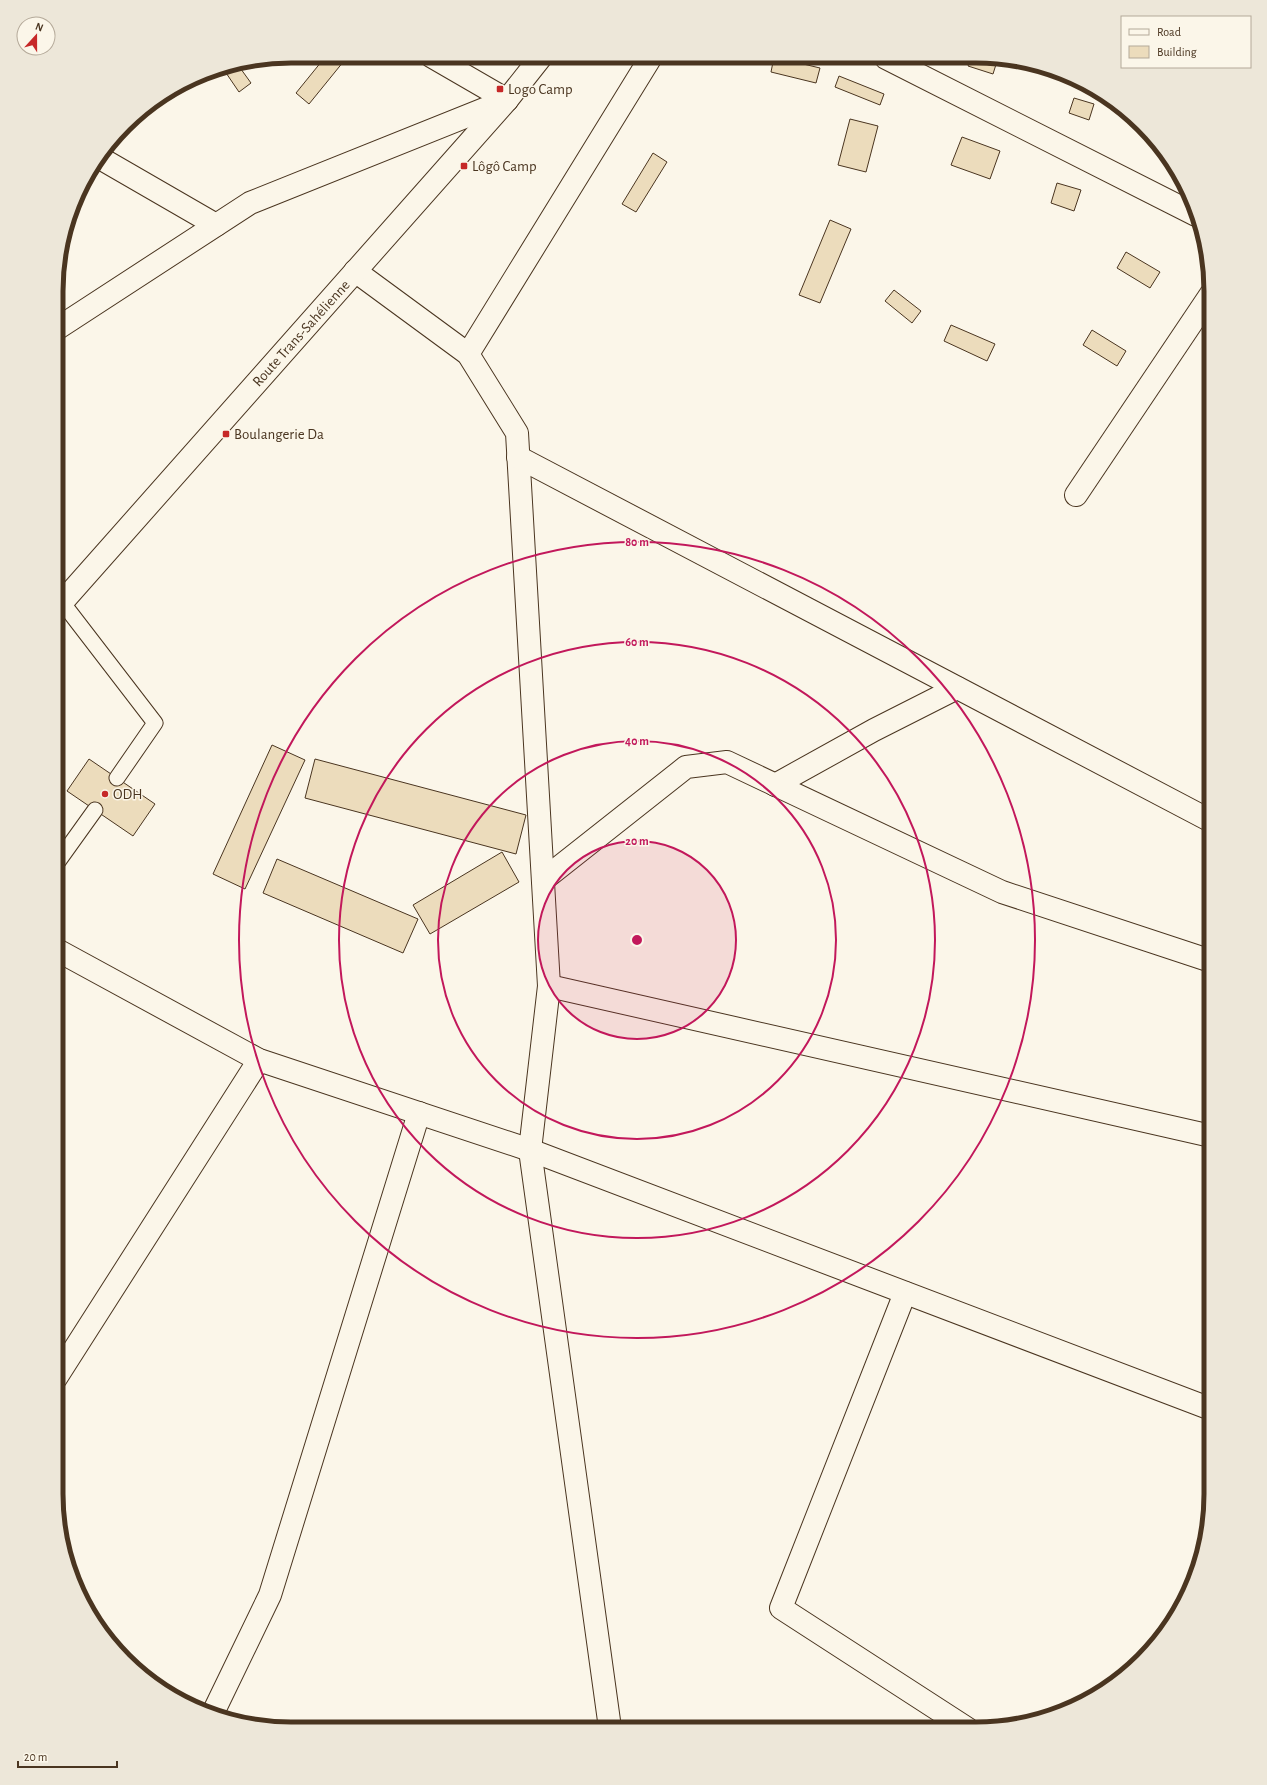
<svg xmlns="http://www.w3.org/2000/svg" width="1267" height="1785" font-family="'Alegreya Sans',sans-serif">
<rect width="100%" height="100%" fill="#fbf6e9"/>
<g fill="#ecdcbc" stroke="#4a3520">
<path d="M326,56H348L309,104L296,93Z"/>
<path d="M774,57L820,68L816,83L771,72Z"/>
<path d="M971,58H998L993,74L968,66Z"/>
<path d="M238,65L251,83L239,92L222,67Z"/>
<path d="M839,76L884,94L880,105L835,87Z"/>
<path d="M1074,98L1094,104L1089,120L1069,113Z"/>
<path d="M850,119L878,126L866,172L838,165Z"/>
<path d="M962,137L1000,151L990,179L951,165Z"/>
<path d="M653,153L667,162L636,212L622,204Z"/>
<path d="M1057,183L1081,190L1074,211L1051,203Z"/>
<path d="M830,220L851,229L820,303L799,295Z"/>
<path d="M1126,252L1160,272L1150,288L1117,268Z"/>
<path d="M894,290L921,311L912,323L885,301Z"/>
<path d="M951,325L995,344L987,361L944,341Z"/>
<path d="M1092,330L1126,351L1117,366L1083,345Z"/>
<path d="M272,745L305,760L245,889L213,874Z"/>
<path d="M89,759L155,804L133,836L67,791Z"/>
<path d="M315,759L526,815L516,854L305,798Z"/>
<path d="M502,852L519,882L430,934L413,905Z"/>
<path d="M277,859L418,919L403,953L263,893Z"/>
</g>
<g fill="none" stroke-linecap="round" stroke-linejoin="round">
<defs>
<g id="service">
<path d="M62,602L155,723L117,778"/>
<path d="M57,863L95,810"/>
</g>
<g id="minor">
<path d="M431,56L507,100"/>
<path d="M886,58L1196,215"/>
<path d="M100,158L216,225"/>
<path d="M355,271L468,354L517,433L549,986L530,1150L610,1728"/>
<path d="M58,328L250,203L507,100"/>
<path d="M468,354L651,57"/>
<path d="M518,457L1211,821"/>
<path d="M1076,495L1211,294"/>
<path d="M775,785L874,730L957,688"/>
<path d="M543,880L686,767L727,762L1002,892L1211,961"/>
<path d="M57,950L259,1060L530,1150L1211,1409"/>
<path d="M549,986L1211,1136"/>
<path d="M905,1293L781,1608L968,1729"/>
<path d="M56,1378L259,1060"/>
<path d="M212,1715L270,1595L419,1113"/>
</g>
<path id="trunk" d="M57,608L507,100L541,57"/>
</defs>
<use href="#service" stroke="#4a3520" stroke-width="17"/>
<use href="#minor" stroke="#4a3520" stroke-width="24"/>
<use href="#trunk" stroke="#4a3520" stroke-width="24"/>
<use href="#service" stroke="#fbf6e9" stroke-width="15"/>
<use href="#minor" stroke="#fbf6e9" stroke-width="22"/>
<use href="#trunk" stroke="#fbf6e9" stroke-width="22"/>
</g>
<circle cx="637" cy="940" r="99" fill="#c2185b" fill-opacity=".12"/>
<g fill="none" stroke="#c2185b" stroke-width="2">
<circle cx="637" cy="940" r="99"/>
<circle cx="637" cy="940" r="199"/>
<circle cx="637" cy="940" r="298"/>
<circle cx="637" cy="940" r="398"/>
</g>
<g fill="#c62828" stroke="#fbf6e9" stroke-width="1.5">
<rect x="496" y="85" width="8" height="8" rx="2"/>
<rect x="460" y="162" width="8" height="8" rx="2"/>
<rect x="222" y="430" width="8" height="8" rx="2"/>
<circle cx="105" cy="794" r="4"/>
</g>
<g text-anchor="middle" stroke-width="3" stroke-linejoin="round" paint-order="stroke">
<g font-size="15" fill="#4a3520" stroke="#fbf6e9" text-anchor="start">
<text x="508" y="94">Logo Camp</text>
<text x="472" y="171">Lôgô Camp</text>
<text x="234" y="439">Boulangerie Da</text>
<text x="113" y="799">ODH</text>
</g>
<g font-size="15" fill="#4a3520" stroke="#fbf6e9">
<text transform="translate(301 333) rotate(-48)" y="5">Route Trans-Sahélienne</text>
</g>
</g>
<path d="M0 0H1267V1785H0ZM291 63H976A228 228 0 0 1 1204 291V1494A228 228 0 0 1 976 1722H291A228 228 0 0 1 63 1494V291A228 228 0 0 1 291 63Z" fill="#ede7d9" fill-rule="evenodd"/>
<path fill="none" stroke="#4a3520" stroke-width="5" d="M291 63H976A228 228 0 0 1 1204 291V1494A228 228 0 0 1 976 1722H291A228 228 0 0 1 63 1494V291A228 228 0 0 1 291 63Z"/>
<circle cx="637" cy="940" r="6" fill="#c2185b" stroke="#fbf6e9" stroke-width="2"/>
<g font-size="12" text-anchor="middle" font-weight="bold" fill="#c2185b" stroke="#fbf6e9" stroke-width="3" stroke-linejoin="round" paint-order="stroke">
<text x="637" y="546">80 m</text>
<text x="637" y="646">60 m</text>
<text x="637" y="745">40 m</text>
<text x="637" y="845">20 m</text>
</g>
<rect x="1121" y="16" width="130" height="52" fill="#fbf6e9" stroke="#b4a999"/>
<rect x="1129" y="29" width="20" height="6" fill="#fbf6e9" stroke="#b4a999"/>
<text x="1157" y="36" font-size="12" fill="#4a3520">Road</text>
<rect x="1129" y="46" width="20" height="12" fill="#ecdcbc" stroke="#b4a999"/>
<text x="1157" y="56" font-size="12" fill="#4a3520">Building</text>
<g transform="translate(36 36) rotate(21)"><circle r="19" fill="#fbf6e9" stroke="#b4a999"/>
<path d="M0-3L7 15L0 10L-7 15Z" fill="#c62828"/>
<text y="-6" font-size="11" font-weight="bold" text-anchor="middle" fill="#4a3520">N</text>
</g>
<path d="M18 1761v6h99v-6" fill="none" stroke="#4a3520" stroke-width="2"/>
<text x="24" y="1761" font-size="12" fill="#4a3520" stroke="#fbf6e9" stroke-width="3" paint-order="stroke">20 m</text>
</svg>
